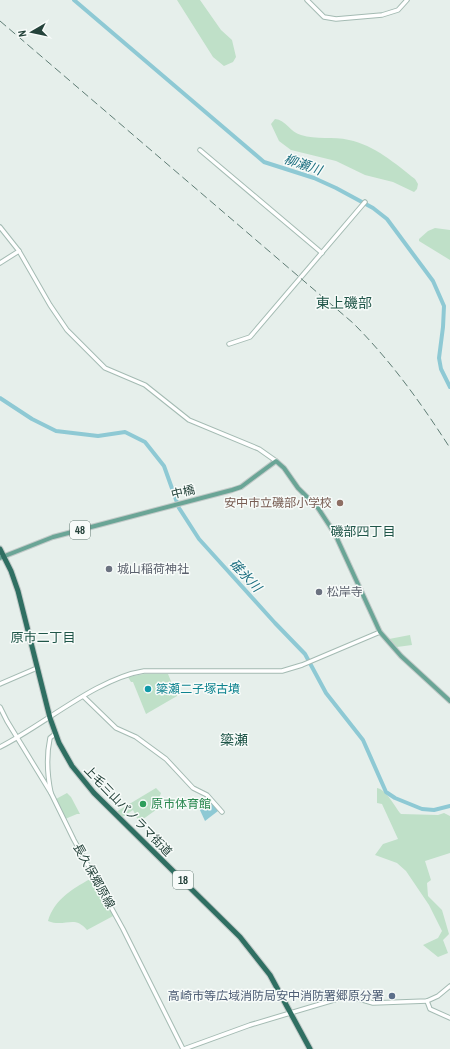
<svg xmlns="http://www.w3.org/2000/svg" width="450" height="1049" font-family="'Archivo Narrow','Noto Sans JP',sans-serif">
<rect width="100%" height="100%" fill="#e6efeb"/>
<g fill="#bfe0c8">
<path d="M177,0H200L221,30L232,40L236,57L233,62L224,66L213,57Z"/>
<path d="M275,119C286,120 290,132 301,135C316,140 333,136 349,140C374,145 396,164 415,179L418,184L417,189L414,192L393,182L365,175L336,161L291,150L279,141L271,124Z"/>
<path d="M435,228L450,230V260L419,241V239L428,231Z"/>
<path d="M410,635L412,645L397,647L389,639Z"/>
<path d="M144,674H168L177,696L146,714L133,682H131L128,677Z"/>
<path d="M156,788L161,793L158,801L160,807L139,822L133,810L121,818L116,812Z"/>
<path d="M377,788C387,790 394,806 401,814L438,815L444,813L450,816V853L425,861L431,880L427,883L428,896L442,910L449,934L443,940L448,953L438,957L423,945L438,938L442,931L429,905L406,871L397,863L375,855L383,844L398,839L382,804L377,803Z"/>
<path d="M67,793L71,797L80,814H77L65,819L56,799Z"/>
<path d="M94,877L115,915L87,930C74,914 65,928 48,921C54,899 75,887 94,877Z"/>
</g>
<path fill="#8ec9d4" d="M207,798L218,811L205,821L199,808L204,799Z"/>
<g fill="none" stroke-linecap="round" stroke-linejoin="round">
<g stroke="#8ec9d4" stroke-width="4">
<path d="M74,0L264,162L314,178L336,188L373,208L387,219L433,281L444,306L443,327L439,358L441,369L450,387"/>
<path d="M0,398L32,419L56,431L98,436L125,432L145,442L164,466L179,508L199,539L275,623L305,654L326,693L363,740L386,792L395,798L422,809L434,810L450,806"/>
</g>
<defs>
<g id="secondary">
<path d="M307,0L324,17L336,19L382,15L398,10L407,0"/>
<path d="M200,150L322,253"/>
<path d="M0,227L19,251L50,305L67,330L105,368L145,385L189,420L259,449L276,461"/>
<path d="M0,263L19,251"/>
<path d="M229,344L250,337L365,202"/>
<path d="M0,684L37,668"/>
<path d="M84,697L116,728L136,737L166,759L193,788L207,795L222,812"/>
<path d="M0,707L7,721L51,793L74,840L123,929L183,1049"/>
<path d="M0,747C44,725 97,678 144,671H282L302,665L380,632"/>
<path d="M51,793C47,774 46,757 50,738L55,734"/>
<path d="M427,1001L430,1009L450,1018"/>
<path d="M184,1049L250,1025L344,997L349,996L373,1003L427,1001L438,996L450,986"/>
</g>
<path id="primary" d="M0,558L53,537L232,490L241,487L276,461L284,468L298,488L318,508L335,534L380,632L401,656L450,701"/>
<path id="highway" d="M0,549L11,571L18,591L50,718L59,743L72,766L94,793L240,937L270,975L310,1049"/>
</defs>
<use href="#secondary" stroke="#a4bbb3" stroke-width="5.5"/>
<use href="#primary" stroke="#c2cac8" stroke-width="6"/>
<use href="#highway" stroke="#c2cac8" stroke-width="7"/>
<use href="#secondary" stroke="#fff" stroke-width="3.5"/>
<use href="#primary" stroke="#6aa596" stroke-width="4"/>
<use href="#highway" stroke="#2f6f62" stroke-width="5"/>
<path stroke="#5f7d75" stroke-width="1" stroke-dasharray="8 4" stroke-linecap="butt" d="M0,21L353,323C391,361 421,403 450,448"/>
</g>
<circle fill="#8d6e63" stroke="#f7fbf9" stroke-width="1.5" cx="340" cy="503" r="4"/>
<g fill="#6b7280" stroke="#f7fbf9" stroke-width="1.5">
<circle cx="109" cy="569" r="4"/>
<circle cx="319" cy="592" r="4"/>
</g>
<circle fill="#0f9aa8" stroke="#f7fbf9" stroke-width="1.5" cx="148" cy="689" r="4"/>
<circle fill="#2e9e5b" stroke="#f7fbf9" stroke-width="1.5" cx="143" cy="804" r="4"/>
<circle fill="#5c6f8a" stroke="#f7fbf9" stroke-width="1.5" cx="392" cy="996" r="4"/>
<g text-anchor="middle" stroke-width="3" stroke-linejoin="round" paint-order="stroke">
<g fill="#f7fbf9" stroke="#637a73" stroke-width="1">
<rect x="70" y="521" width="20" height="18" rx="3"/>
<rect x="173" y="871" width="20" height="18" rx="3"/>
</g>
<g font-size="11" font-weight="bold" fill="#24423a">
<text x="80" y="534">48</text>
<text x="183" y="884">18</text>
</g>
<g font-size="12" fill="#24423a" stroke="#f7fbf9">
<text transform="translate(183 492) rotate(-14)" y="4">中橋</text>
<text transform="translate(128 811) rotate(46)" y="4">上毛三山パノラマ街道</text>
<text transform="translate(94 876) rotate(61)" y="4">長久保郷原線</text>
</g>
<g font-size="12" fill="#785e54" stroke="#f7fbf9" text-anchor="end">
<text x="332" y="507">安中市立磯部小学校</text>
</g>
<g font-size="12" fill="#5b616d" stroke="#f7fbf9" text-anchor="start">
<text x="117" y="573">城山稲荷神社</text>
<text x="327" y="596">松岸寺</text>
</g>
<g font-size="12" fill="#0d838f" stroke="#f7fbf9" text-anchor="start">
<text x="156" y="693">簗瀬二子塚古墳</text>
</g>
<g font-size="12" fill="#27864d" stroke="#f7fbf9" text-anchor="start">
<text x="151" y="808">原市体育館</text>
</g>
<g font-size="12" fill="#4e5e75" stroke="#f7fbf9" text-anchor="end">
<text x="384" y="1000">高崎市等広域消防局安中消防署郷原分署</text>
</g>
<g font-size="13" font-style="italic" fill="#1c6f80" stroke="#f7fbf9">
<text transform="translate(303 164) rotate(19)" y="5">柳瀬川</text>
<text transform="translate(246 575) rotate(47)" y="5">碓氷川</text>
</g>
<g font-size="13" fill="#1f5548" stroke="#f7fbf9">
<text x="363" y="536">磯部四丁目</text>
<text x="43" y="642">原市二丁目</text>
</g>
<g font-size="14" fill="#1f5548" stroke="#f7fbf9">
<text x="344" y="308">東上磯部</text>
<text x="234" y="745">簗瀬</text>
</g>
</g>
<g transform="translate(32 32) rotate(261)" stroke="#f7fbf9" stroke-width="3" paint-order="stroke">
<path d="M0-3L7 15L0 10L-7 15Z" fill="#24423a"/>
<text y="-6" font-size="11" font-weight="bold" text-anchor="middle" fill="#24423a">N</text>
</g>
</svg>
